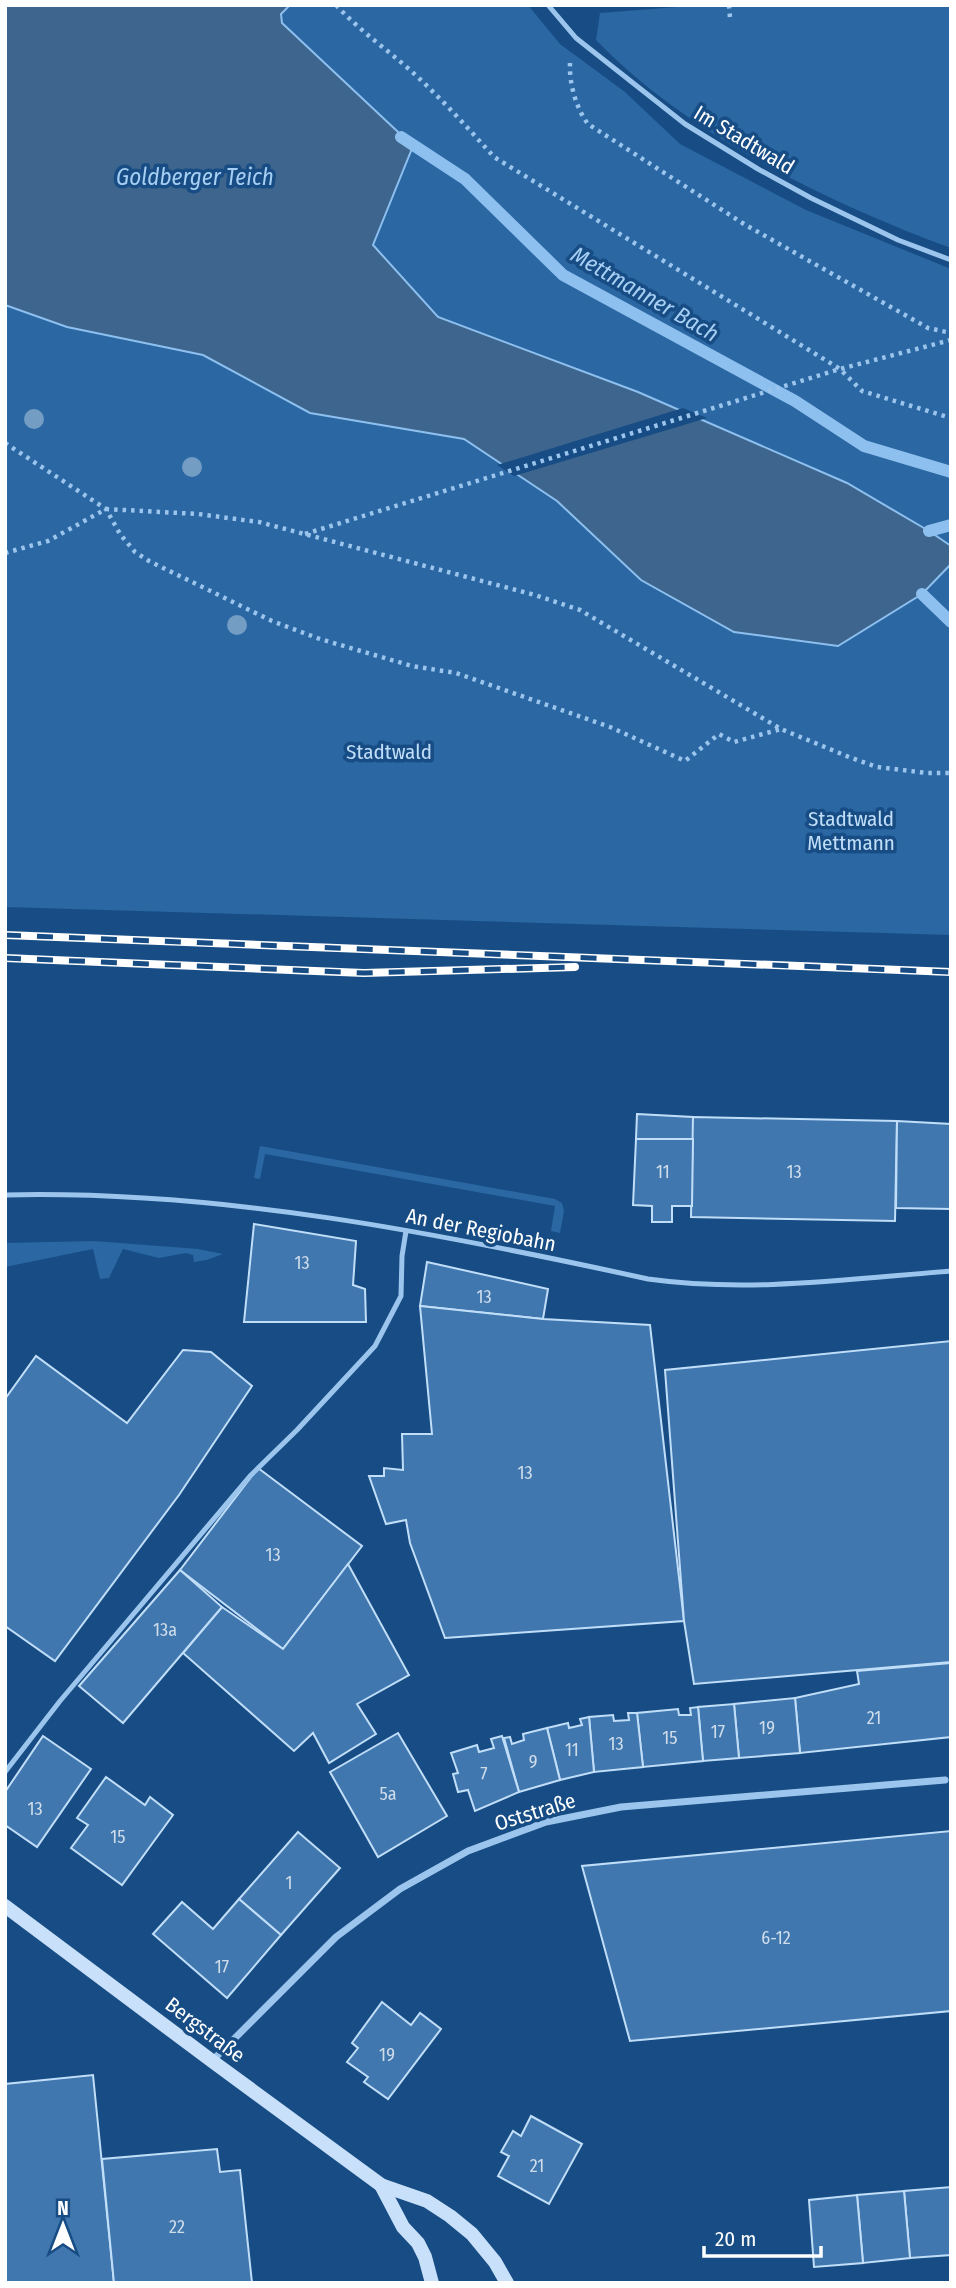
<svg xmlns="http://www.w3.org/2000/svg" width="956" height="2288" font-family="'Fira Sans Condensed',sans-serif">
<rect width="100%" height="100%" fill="#174d84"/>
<g fill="#2a67a3">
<path d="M290,5H528L560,44L625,92L680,144L806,210L951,269V546L929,531L847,483L638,392L438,317L373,245L413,146L282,23L281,14Z"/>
<path d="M702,5H951V248C829,203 686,134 596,40L600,13Z"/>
<path d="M5,305L67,327L203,355L310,413L464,439L557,501L641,580L922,594L951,564V935L5,907Z"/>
<path d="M260,1146L555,1199L562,1203L564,1211L560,1233L551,1231L555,1206L265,1154L260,1179L254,1178Z"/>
<path d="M94,1241L198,1249L223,1254L207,1260L194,1262L193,1255L186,1253L159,1258L123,1249L109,1278L100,1279L93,1249L5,1267V1243Z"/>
</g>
<path fill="#3d658d" stroke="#8ec0ef" stroke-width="2" d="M5,5H290L281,14L282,23L413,146L373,245L438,317L638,392L847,483L929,531L951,546V564L922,594L838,646L734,632L641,580L557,501L464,439L310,413L203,355L67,327L5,305Z"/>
<path fill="#174d84" d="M683,408L707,418L514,476L497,465Z"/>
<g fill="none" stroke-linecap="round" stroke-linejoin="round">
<g stroke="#8ec0ef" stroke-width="12">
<path d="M401,137L465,179L563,275L795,401L864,446L951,472"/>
<path d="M929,531L951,525"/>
<path d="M922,594L951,622"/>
</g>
</g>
<g fill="#4077ae" stroke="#c1def9" stroke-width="2">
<path d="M637,1114L693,1117V1139H636Z"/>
<path d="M693,1117L897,1121L895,1221L691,1217Z"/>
<path d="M897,1121L951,1124V1209L896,1208Z"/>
<path d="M636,1139H693L692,1206H672V1222H652V1206L633,1205Z"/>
<path d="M254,1224L356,1241L353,1285L365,1289L366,1322H244Z"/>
<path d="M427,1262L548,1289L543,1319L420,1306Z"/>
<path d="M420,1306L543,1319L650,1325L684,1621L445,1638L410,1543L406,1520L386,1524L369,1476H384V1468L403,1470L402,1434H432Z"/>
<path d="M951,1341V1662L694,1684L684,1621L665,1370Z"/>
<path d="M183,1350L211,1352L252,1386L179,1495L55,1661L5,1626V1399L36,1356L127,1423Z"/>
<path d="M258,1468L362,1546L283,1649L180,1570Z"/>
<path d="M348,1564L409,1675L357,1704L376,1734L329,1763L313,1733L294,1751L183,1653L222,1607L283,1649Z"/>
<path d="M180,1570L222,1607L123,1723L79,1686Z"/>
<path d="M951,1663V1737L800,1753L795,1698L859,1684L857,1671Z"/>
<path d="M795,1698L800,1753L739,1758L734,1704Z"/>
<path d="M734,1704L739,1758L703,1761L698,1707Z"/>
<path d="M698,1707L703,1761L643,1767L637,1713L678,1709L679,1715H691L690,1708Z"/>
<path d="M628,1713H637L643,1767L594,1772L589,1717L613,1715L614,1721L629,1720Z"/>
<path d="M589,1717L594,1772L560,1780L547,1728L568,1723L569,1728L582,1725L580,1719Z"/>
<path d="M547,1728L560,1780L519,1792L504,1738L510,1737L512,1744L524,1740L523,1734Z"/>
<path d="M398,1733L447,1816L378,1857L330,1772Z"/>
<path d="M43,1736L91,1769L37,1847L5,1825V1792Z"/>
<path d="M502,1736L519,1792L475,1811L468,1790L458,1792L453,1774L458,1773L451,1753L477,1745L479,1752L494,1748L491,1739Z"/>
<path d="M106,1777L145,1805L150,1797L173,1815L122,1885L71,1848L88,1825L77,1818Z"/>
<path d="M951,1831V2011L630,2041L582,1866Z"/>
<path d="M298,1832L340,1868L281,1935L239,1899Z"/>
<path d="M239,1899L281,1935L227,1998L153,1934L182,1902L213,1929Z"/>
<path d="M382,2002L411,2025L420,2013L441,2029L388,2099L364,2082L368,2077L347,2062L358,2048L352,2043Z"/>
<path d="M93,2075L114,2283H5V2084Z"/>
<path d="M531,2116L582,2144L549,2204L498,2176L509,2156L501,2152L513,2131L521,2136Z"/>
<path d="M217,2149L220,2172L240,2170L252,2283H114L102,2159Z"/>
<path d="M951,2187V2255L910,2258L904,2191Z"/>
<path d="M904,2191L910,2258L863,2263L857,2195Z"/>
<path d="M857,2195L863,2263L814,2267L809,2200Z"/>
</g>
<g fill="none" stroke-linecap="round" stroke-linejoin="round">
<g stroke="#9cc5ed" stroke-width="4.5" stroke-dasharray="3.5 5" stroke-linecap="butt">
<path d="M336,5C359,30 385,48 410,70C440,97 467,127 494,157L840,369L862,391L951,418"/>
<path d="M729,5L730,18"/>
<path d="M570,63C569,83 576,108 588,124L744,224L928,328L951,333"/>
<path d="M5,443L106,509L120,534L135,552L149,561L272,621L320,639L412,666L456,673L610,727L685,761L719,734L734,742L781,729"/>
<path d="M305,534L840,369L951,340"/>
<path d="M5,553L48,541L106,509L198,514L259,522L535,595L580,610L781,729L849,757L877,767L927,773H951"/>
</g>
<g stroke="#9cc5ed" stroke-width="5">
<path d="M548,5L576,38L685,124L758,169L811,198L898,240L951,260"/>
<path d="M5,1195C221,1190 438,1233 648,1279C749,1293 850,1279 951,1271"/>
<path d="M5,1772L60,1701L250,1476L297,1430L375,1346L401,1296L402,1256L406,1231"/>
</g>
<path stroke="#9cc5ed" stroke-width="7" d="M212,2061L336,1937L400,1889L468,1851L546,1822L621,1807L945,1780"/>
<g stroke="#c8e0f9" stroke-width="14">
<path d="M5,1906L212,2061L381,2185L427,2201L450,2216L472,2234L495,2262L507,2283"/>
<path d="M381,2185L403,2227L418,2243L425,2257L432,2283"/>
</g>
<defs>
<g id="rail">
<path d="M5,935L951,972"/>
<path d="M5,958L364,973L575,967"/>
</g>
</defs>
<use href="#rail" stroke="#fff" stroke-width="8"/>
<use href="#rail" stroke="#174d84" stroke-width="5" stroke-dasharray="16" stroke-linecap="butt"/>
</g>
<g fill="#749dc4">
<circle cx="34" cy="419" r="10"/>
<circle cx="192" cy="467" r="10"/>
<circle cx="237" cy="625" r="10"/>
</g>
<g text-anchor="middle" stroke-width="7" stroke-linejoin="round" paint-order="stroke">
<g font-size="18" fill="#cfddeb">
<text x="663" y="1178">11</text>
<text x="794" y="1178">13</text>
<text x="302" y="1269">13</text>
<text x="484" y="1303">13</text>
<text x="525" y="1479">13</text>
<text x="273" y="1561">13</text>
<text x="165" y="1636">13a</text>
<text x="874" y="1724">21</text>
<text x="767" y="1734">19</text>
<text x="718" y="1738">17</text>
<text x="670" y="1744">15</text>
<text x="616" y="1750">13</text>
<text x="572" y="1756">11</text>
<text x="533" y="1768">9</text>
<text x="484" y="1780">7</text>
<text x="388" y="1800">5a</text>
<text x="35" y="1815">13</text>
<text x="118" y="1843">15</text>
<text x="289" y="1889">1</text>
<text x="776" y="1944">6-12</text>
<text x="222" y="1973">17</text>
<text x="387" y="2061">19</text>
<text x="537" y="2172">21</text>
<text x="177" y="2233">22</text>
</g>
<g font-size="21" fill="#fff" stroke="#174d84">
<text transform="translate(744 140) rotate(31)" y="7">Im Stadtwald</text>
<text transform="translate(481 1230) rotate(11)" y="7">An der Regiobahn</text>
<text transform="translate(535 1812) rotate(-17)" y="7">Oststraße</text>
<text transform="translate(205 2030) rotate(37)" y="7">Bergstraße</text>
</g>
<g font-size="21" fill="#c1def9" stroke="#174d84">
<text x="389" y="759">Stadtwald</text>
<text x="851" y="826">Stadtwald<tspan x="851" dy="24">Mettmann</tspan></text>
</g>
<g font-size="23" font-style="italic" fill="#a7cff4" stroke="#174d84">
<text x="195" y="185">Goldberger Teich</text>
<text transform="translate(645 294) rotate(30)" y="8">Mettmanner Bach</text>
</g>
</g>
<rect width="956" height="2288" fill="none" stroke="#ffffff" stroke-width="14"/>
<g transform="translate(63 2225)" stroke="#174d84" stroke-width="5" paint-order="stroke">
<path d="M0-5L12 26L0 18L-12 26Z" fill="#ffffff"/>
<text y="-10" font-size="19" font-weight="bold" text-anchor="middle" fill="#ffffff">N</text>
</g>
<path d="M704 2246v10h117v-10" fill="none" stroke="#ffffff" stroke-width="3.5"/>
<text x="715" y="2246" font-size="21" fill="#ffffff" stroke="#174d84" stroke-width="5" paint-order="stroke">20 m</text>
</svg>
